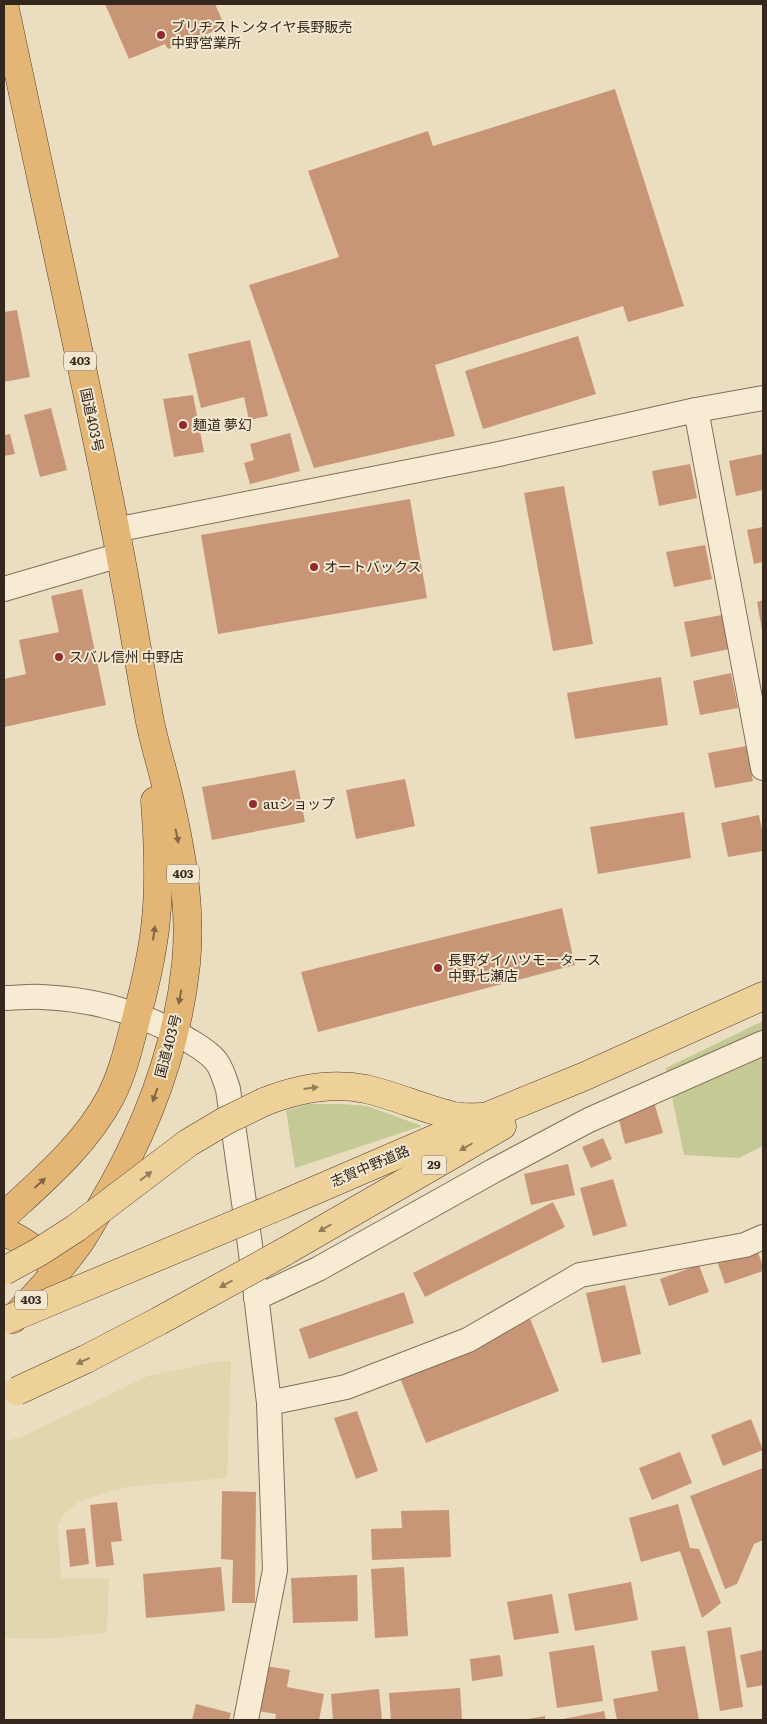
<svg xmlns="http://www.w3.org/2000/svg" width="767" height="1724" font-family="Literata,'Noto Sans JP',serif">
<rect width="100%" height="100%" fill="#ebddc0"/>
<path fill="#e1d7ae" d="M220,1361H231L227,1478L125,1487L79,1501L65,1513L58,1525L61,1578L109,1579L107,1633L42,1639L4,1638V1442L26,1435L148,1376Z"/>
<g fill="#c4c995">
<path d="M763,1021V1146L739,1158L684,1155L666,1068Z"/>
<path d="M308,1104H342L367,1106L422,1126L295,1168L286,1110Z"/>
</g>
<g fill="#c89677">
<path d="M105,4H215L225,27L168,49L165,44L129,59Z"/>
<path d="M615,89L684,306L628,322L623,306L435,365L455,436L314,468L249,285L339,257L308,171L428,131L433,146Z"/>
<path d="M17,310L30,377L4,382V312Z"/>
<path d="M578,336L596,394L483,429L465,371Z"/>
<path d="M250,340L268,416L249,420L244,397L201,408L188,354Z"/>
<path d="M193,395L204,452L174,457L163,399Z"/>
<path d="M51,408L67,470L40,477L24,415Z"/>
<path d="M290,433L300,471L250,484L244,463L254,460L250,444Z"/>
<path d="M10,434L15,454L4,456V435Z"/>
<path d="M763,454V490L736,496L729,461Z"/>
<path d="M690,464L697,498L659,506L652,471Z"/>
<path d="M564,486L593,644L553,651L524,493Z"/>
<path d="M410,499L427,598L218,634L201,535Z"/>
<path d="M763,527V562L754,564L747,530Z"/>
<path d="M705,545L712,579L674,587L666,552Z"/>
<path d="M82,589L106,705L4,727V679L26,674L19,640L59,632L51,596Z"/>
<path d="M763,600V630H762L757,602Z"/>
<path d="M722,615L729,649L691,657L684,622Z"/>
<path d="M731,673L738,708L700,715L693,681Z"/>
<path d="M661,677L668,725L575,739L567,693Z"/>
<path d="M746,746L753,781L715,788L708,753Z"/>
<path d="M295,770L305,822L212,840L202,787Z"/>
<path d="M405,779L415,826L356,839L346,790Z"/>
<path d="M684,812L691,858L598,874L590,827Z"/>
<path d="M759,815L763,835V851L728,857L721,823Z"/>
<path d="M562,908L575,965L318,1032L301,972Z"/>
<path d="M654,1102L663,1133L625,1144L617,1112Z"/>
<path d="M603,1138L612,1159L591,1168L582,1147Z"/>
<path d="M568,1164L575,1195L531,1205L524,1174Z"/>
<path d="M613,1179L627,1226L593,1236L580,1188Z"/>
<path d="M553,1202L565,1227L425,1297L413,1273Z"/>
<path d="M756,1247L763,1266V1271L725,1284L717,1261Z"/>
<path d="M699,1265L709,1292L669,1306L660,1279Z"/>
<path d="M625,1285L641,1354L602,1363L586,1293Z"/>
<path d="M404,1292L414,1323L309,1359L299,1329Z"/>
<path d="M529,1316L559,1391L426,1443L396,1368Z"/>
<path d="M357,1411L378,1471L356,1479L334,1418Z"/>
<path d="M751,1419L763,1450L723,1466L711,1435Z"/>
<path d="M680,1452L692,1483L652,1500L639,1468Z"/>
<path d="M763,1468V1540L754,1544L737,1584L725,1589L690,1496Z"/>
<path d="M222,1491L256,1492L255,1603H232L233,1560L221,1559Z"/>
<path d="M117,1502L122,1541L111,1542L114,1565L96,1567L90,1505Z"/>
<path d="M678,1504L690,1548L699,1549L721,1603L702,1618L680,1551L641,1562L629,1518Z"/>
<path d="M449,1510L451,1557L372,1560L371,1529L402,1528L401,1511Z"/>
<path d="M85,1528L89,1564L70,1567L66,1530Z"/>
<path d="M221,1567L225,1611L146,1618L143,1574Z"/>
<path d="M404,1567L408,1636L375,1638L371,1569Z"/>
<path d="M357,1575L358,1621L293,1623L291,1578Z"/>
<path d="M631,1582L638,1620L575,1631L568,1594Z"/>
<path d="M552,1594L559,1633L514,1640L507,1602Z"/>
<path d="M731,1627L743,1707L720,1711L707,1631Z"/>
<path d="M594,1645L603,1701L557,1708L549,1652Z"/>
<path d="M685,1646L699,1720H617L613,1699L658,1691L651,1651Z"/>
<path d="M763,1650V1685L747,1688L740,1655Z"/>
<path d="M500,1655L503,1676L472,1681L470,1659Z"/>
<path d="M266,1666L290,1670L287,1687L324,1694L319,1720H275L276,1714L258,1711Z"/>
<path d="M460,1688L462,1720H391L389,1693Z"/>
<path d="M379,1689L382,1720H333L331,1694Z"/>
<path d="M196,1704L231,1713L229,1720H192Z"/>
<path d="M604,1711L606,1720H563V1719Z"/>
<path d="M545,1716V1720H528V1719Z"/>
</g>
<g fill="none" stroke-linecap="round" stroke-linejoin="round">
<defs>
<g id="minor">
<path d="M696,410L763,768"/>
<path d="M115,530L499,454L696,410L763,398"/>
<path d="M4,589L120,555"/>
<path d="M4,998C16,998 30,996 42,997C92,999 142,1013 185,1038C196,1045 208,1051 216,1061C222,1069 225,1080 228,1089L250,1245L269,1403L275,1570L246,1720"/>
<path d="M256,1298L318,1269L493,1171L589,1120L763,1043"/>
<path d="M269,1403L346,1387L468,1340L580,1275L745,1245L763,1237"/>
</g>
<g id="primary">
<path d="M264,1102C296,1089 331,1082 366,1089C396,1096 424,1109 454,1116C463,1118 472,1117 481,1117"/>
<path d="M281,1205L485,1117L583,1077L763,996"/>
<path d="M284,1252L502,1126"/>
</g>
<g id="trunk">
<path d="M4,4C41,180 81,356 116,533C128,592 137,652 148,711C152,736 160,760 166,785C180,843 192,904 186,964C177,1051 144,1135 99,1210C92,1222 85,1235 77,1246C58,1272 35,1296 13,1319"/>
<path d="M4,1216C42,1181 85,1145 110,1098C123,1073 129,1046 136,1019C145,986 153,953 156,919C160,880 158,840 155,801"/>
<path d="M4,1232C24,1240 40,1253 55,1268"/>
</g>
</defs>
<use href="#minor" stroke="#846e59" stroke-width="26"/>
<use href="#primary" stroke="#513d2d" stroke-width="29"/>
<use href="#trunk" stroke="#513d2d" stroke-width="29"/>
<use href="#minor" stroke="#f7ebd3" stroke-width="24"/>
<use href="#primary" stroke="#eed199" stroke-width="28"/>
<use href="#trunk" stroke="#e3b676" stroke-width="28"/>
<defs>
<g id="primary-bridge">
<path d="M4,1271L39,1252L76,1228L188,1143L225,1121L264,1102"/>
<path d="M4,1321L281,1205"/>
<path d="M17,1391L86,1359L159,1321L284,1252"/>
</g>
</defs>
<use href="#primary-bridge" stroke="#513d2d" stroke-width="29" stroke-linecap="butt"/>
<use href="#primary-bridge" stroke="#eed199" stroke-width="28"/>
</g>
<defs><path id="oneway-solid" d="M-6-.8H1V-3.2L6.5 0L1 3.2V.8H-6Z" transform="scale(1.25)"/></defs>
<g fill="#836745">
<use href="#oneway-solid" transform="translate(177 836) rotate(78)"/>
<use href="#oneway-solid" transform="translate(154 933) rotate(-82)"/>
<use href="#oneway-solid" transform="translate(180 997) rotate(100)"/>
<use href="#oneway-solid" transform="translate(155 1095) rotate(110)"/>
<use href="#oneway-solid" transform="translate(40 1183) rotate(-42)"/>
</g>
<g fill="#917c5b">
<use href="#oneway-solid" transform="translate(311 1088) rotate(-7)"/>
<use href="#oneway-solid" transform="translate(466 1147) rotate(150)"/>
<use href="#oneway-solid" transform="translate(146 1176) rotate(-37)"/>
<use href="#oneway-solid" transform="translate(325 1228) rotate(150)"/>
<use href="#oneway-solid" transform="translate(226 1284) rotate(151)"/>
<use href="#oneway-solid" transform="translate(83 1361) rotate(155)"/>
</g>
<g fill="#902c30" stroke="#f3e8cf" stroke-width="2">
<circle cx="161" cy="35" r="5"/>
<circle cx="183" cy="425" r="5"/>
<circle cx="314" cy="567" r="5"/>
<circle cx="59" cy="657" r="5"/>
<circle cx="253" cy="804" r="5"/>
<circle cx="438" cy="968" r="5"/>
</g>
<g text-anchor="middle" stroke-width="4" stroke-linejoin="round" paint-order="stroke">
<g fill="#f3e8cf" stroke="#6d6152" stroke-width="1">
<rect x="64" y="351.5" width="32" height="19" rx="4"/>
<rect x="167" y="864.5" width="32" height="19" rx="4"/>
<rect x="421.5" y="1155.5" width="25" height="19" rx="4"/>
<rect x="15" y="1290.5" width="32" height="19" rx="4"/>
</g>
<g font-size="12" font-weight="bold" fill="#34271d">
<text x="80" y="365">403</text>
<text x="183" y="878">403</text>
<text x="434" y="1169">29</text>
<text x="31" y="1304">403</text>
</g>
<g font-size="14" fill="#34271d" stroke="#f3e8cf" text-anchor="start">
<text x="171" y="32">ブリヂストンタイヤ長野販売<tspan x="171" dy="16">中野営業所</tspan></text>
<text x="193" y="430">麺道 夢幻</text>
<text x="324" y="572">オートバックス</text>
<text x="69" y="662">スバル信州 中野店</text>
<text x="263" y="809">auショップ</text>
<text x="448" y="965">長野ダイハツモータース<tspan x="448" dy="16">中野七瀬店</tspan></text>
</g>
<g font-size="14" fill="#34271d" stroke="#f3e8cf">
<text transform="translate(92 420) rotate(78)" y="5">国道403号</text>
<text transform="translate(168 1046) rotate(-75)" y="5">国道403号</text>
<text transform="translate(370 1166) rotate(-23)" y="5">志賀中野道路</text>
</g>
</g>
<rect width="767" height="1724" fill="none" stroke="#34271d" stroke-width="10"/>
</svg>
